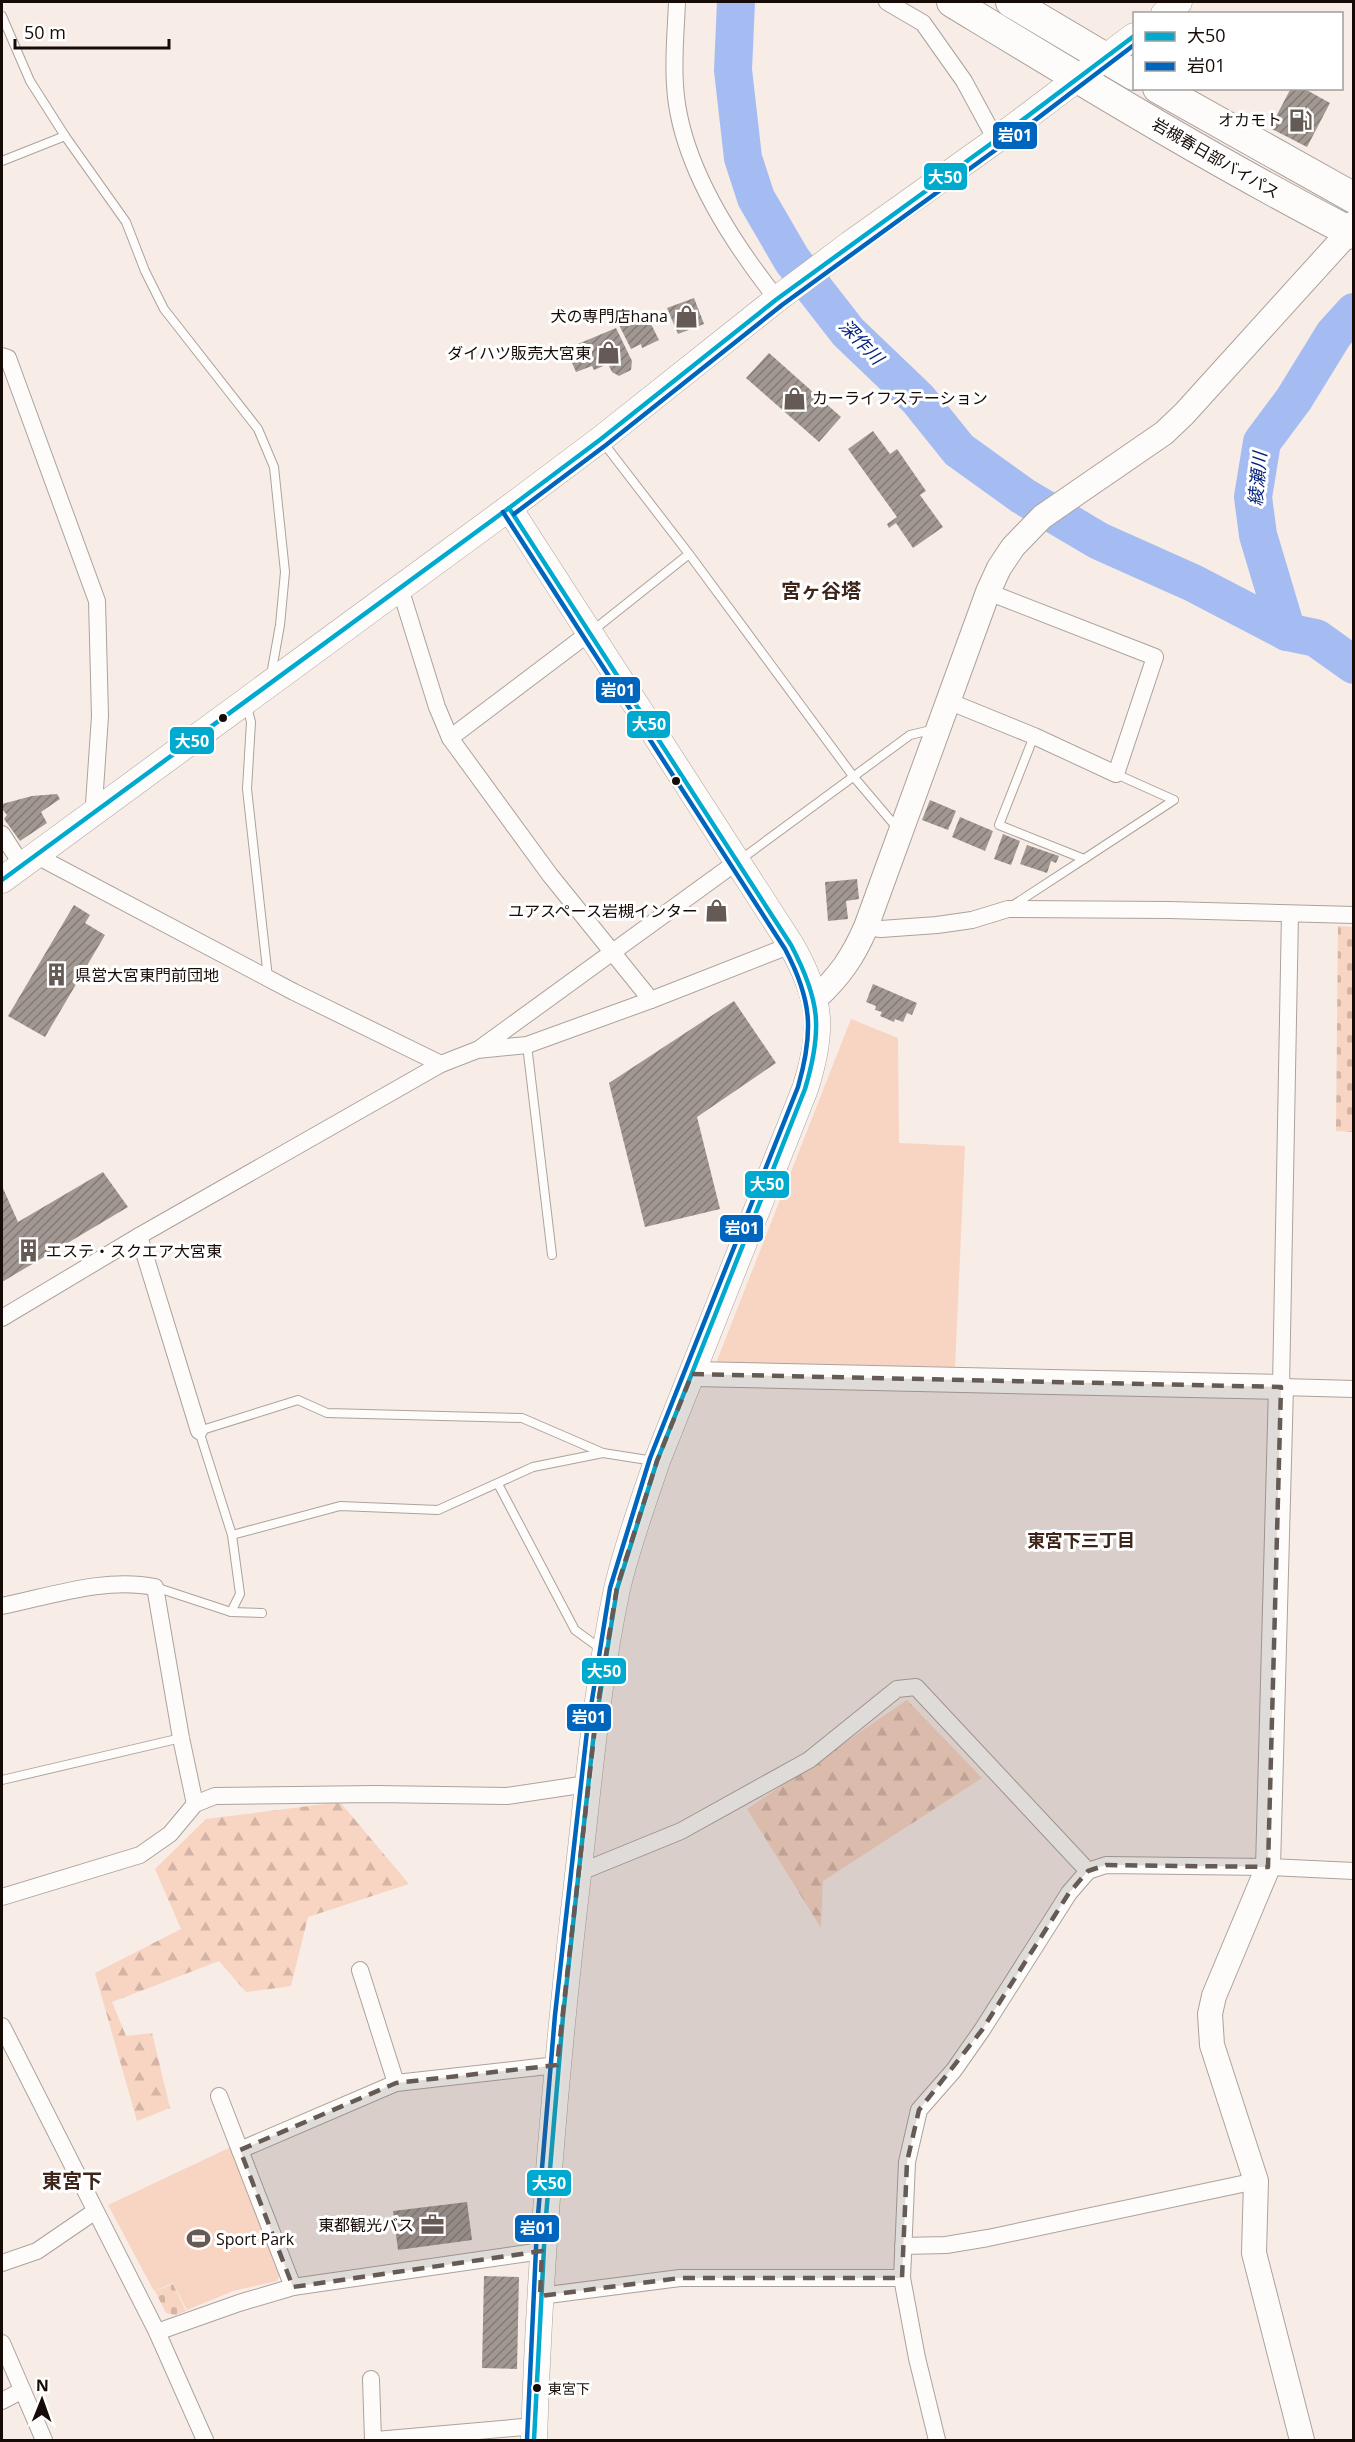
<svg xmlns="http://www.w3.org/2000/svg" width="1355" height="2442" font-family="'Open Sans','Noto Sans JP',sans-serif">
<defs>
<pattern id="forest-firs" width="22" height="20" patternUnits="userSpaceOnUse" patternTransform="scale(1.5)"><rect width="22" height="20" fill="#f8d4c2"/><path d="M5 1l3.5 6h-7zM16 11l3.5 6h-7z" fill="#d4b5a5"/></pattern>
<pattern id="cemetery-stones" width="16" height="16" patternUnits="userSpaceOnUse" patternTransform="scale(1.5)"><rect width="16" height="16" fill="#f8d4c2"/><path d="M2 7V4a2 2 0 0 1 4 0v3zM10 15v-3a2 2 0 0 1 4 0v3z" fill="#d4b5a5"/></pattern>
<pattern id="building-hatch" width="6" height="6" patternUnits="userSpaceOnUse" patternTransform="scale(1.5)"><rect width="6" height="6" fill="#a29892"/><path d="M-1 1l2-2M0 6l6-6M5 7l2-2" fill="none" stroke="#837a75"/></pattern>
</defs>
<rect width="100%" height="100%" fill="#f7ece6"/>
<g fill="#f8d4c2">
<path d="M851,1019L898,1038L899,1143L965,1146L955,1367L716,1363Z"/>
<path d="M235,2145L281,2273L277,2281L233,2291L187,2310L173,2283L154,2291L108,2205Z"/>
</g>
<g fill="url(#forest-firs)">
<path d="M907,1700L982,1778L823,1881L821,1928L747,1809Z"/>
<path d="M340,1802L409,1884L308,1917L291,1986L246,1992L219,1961L112,2002L126,2036L152,2033L170,2108L137,2121L95,1973L181,1929L155,1869L206,1819Z"/>
</g>
<g fill="url(#cemetery-stones)">
<path d="M1338,926L1353,927V1132L1336,1131Z"/>
<path d="M173,2284L186,2311L175,2315L166,2313L155,2291Z"/>
</g>
<g fill="none" stroke-linecap="round" stroke-linejoin="round">
<g stroke="#a5bcf3" stroke-width="38">
<path d="M736,2L733,70L743,158L756,198L792,260L848,332L918,399L959,450L1023,496L1099,541L1193,583L1287,632L1316,638L1354,665"/>
<path d="M1287,632L1258,535L1253,497L1262,442L1294,399L1334,334L1354,312"/>
</g>
</g>
<g fill="url(#building-hatch)">
<path d="M1291,88H1303L1330,103L1307,147L1270,128Z"/>
<path d="M694,298L704,324L678,334L667,308Z"/>
<path d="M645,312L659,340L642,348L641,344L631,349L619,325Z"/>
<path d="M616,328L632,361L631,370L619,376L612,372L608,364L594,370L592,366L576,372L566,349Z"/>
<path d="M769,353L841,417L819,442L746,378Z"/>
<path d="M873,431L890,454L897,449L926,491L920,495L943,527L913,548L896,523L889,528L887,524L897,517L848,449Z"/>
<path d="M57,794L60,799L41,812L47,823L20,841L4,819L7,815L2,809V804L32,796Z"/>
<path d="M930,800L956,811L948,830L922,820Z"/>
<path d="M960,817L993,831L985,851L952,837Z"/>
<path d="M1003,834L1020,841L1011,865L994,859Z"/>
<path d="M1027,845L1059,856L1056,863L1051,861L1047,873L1020,864Z"/>
<path d="M857,879L859,899L846,901L848,919L828,921L825,882Z"/>
<path d="M74,905L90,915L85,923L105,935L45,1037L8,1016Z"/>
<path d="M873,984L917,1003L912,1015L907,1013L903,1022L895,1019L894,1022L880,1016L882,1012L875,1010L876,1006L866,1002Z"/>
<path d="M734,1001L776,1063L697,1117L720,1209L645,1227L609,1083Z"/>
<path d="M103,1172L128,1207L2,1282V1186L18,1222Z"/>
<path d="M467,2202L472,2240L398,2250L393,2211Z"/>
<path d="M484,2276L519,2277L517,2369L482,2368Z"/>
</g>
<g fill="none" stroke-linecap="round" stroke-linejoin="round">
<defs>
<g id="lane">
<path d="M2,16L30,81L65,136L126,222L145,271L164,309L258,429L274,467L285,572L280,625L271,675"/>
<path d="M2,161L65,136"/>
<path d="M602,441L689,554L853,776L898,829"/>
<path d="M591,632L689,554"/>
<path d="M246,703L251,722L247,789L268,978"/>
<path d="M1084,859L1174,800L1116,774"/>
<path d="M740,860L910,735L935,729"/>
<path d="M1012,906L1084,859L999,825L1034,736"/>
<path d="M527,1045L552,1255"/>
<path d="M498,1484L575,1630L601,1649"/>
<path d="M232,1535L340,1506L438,1510L533,1467L603,1453"/>
<path d="M155,1587L231,1612L262,1613"/>
<path d="M231,1612L240,1594L232,1535L199,1431L298,1400L327,1413L522,1418L603,1453L654,1461"/>
<path d="M2,1780L181,1738"/>
</g>
<g id="street">
<path d="M677,2C676,29 673,57 675,85C679,161 731,241 777,299"/>
<path d="M887,2L923,23L964,81L996,140"/>
<path d="M2,356L8,358L97,601L100,716L94,804L99,809"/>
<path d="M400,588L437,707L450,738L550,875L651,1000"/>
<path d="M948,701L1034,736L1116,774L1155,657L988,592"/>
<path d="M450,738L589,633"/>
<path d="M2,834L22,865"/>
<path d="M35,855L294,992L441,1064"/>
<path d="M1290,914L1281,1387L1354,1389"/>
<path d="M866,927L881,929L937,925L972,920L1008,909L1169,910L1354,915"/>
<path d="M479,1049L738,861"/>
<path d="M139,1236L199,1431"/>
<path d="M2,1318L139,1236L441,1064L477,1050L527,1045L651,1000L791,945"/>
<path d="M2,1606C51,1596 105,1577 155,1587L181,1738L195,1804"/>
<path d="M578,1873L681,1831L809,1760L897,1689L916,1687L1088,1871"/>
<path d="M2,1897L140,1855L170,1834L195,1804L215,1796L376,1794L507,1796L587,1784"/>
<path d="M360,1970L396,2083"/>
<path d="M2,2026L157,2332L205,2440"/>
<path d="M219,2096L293,2287"/>
<path d="M240,2150L396,2083L557,2065"/>
<path d="M903,2246L946,2245L988,2238L1256,2181"/>
<path d="M2,2263L37,2251L94,2212"/>
<path d="M540,2296L680,2278H902"/>
<path d="M157,2332L239,2303L293,2287L542,2251"/>
<path d="M2,2343L44,2440"/>
<path d="M371,2379L373,2440"/>
<path d="M2,2401L21,2391"/>
<path d="M376,2440L535,2426"/>
<path d="M937,2440L917,2358L902,2278L907,2162L919,2110L954,2070L982,2030L1069,1893L1088,1871L1106,1865L1268,1867L1354,1871"/>
</g>
<g id="secondary">
<path d="M815,999C840,976 853,957 866,927L988,592L999,568L1013,547L1042,517L1164,433L1184,414L1349,232L1354,223"/>
<path d="M692,1374L1281,1387L1268,1867L1214,1996L1210,2014L1212,2045L1256,2181L1254,2253L1302,2440"/>
</g>
<g id="primary">
<path d="M1164,14L1179,2"/>
<path d="M509,508L791,945C822,999 824,1030 805,1089L657,1461C643,1503 627,1546 617,1589C597,1683 589,1780 578,1875C556,2063 540,2251 534,2440"/>
<path d="M2,880L509,508L601,439L777,299L850,244L996,140L1134,36"/>
</g>
<g id="highway">
<path d="M952,2C1084,82 1216,163 1354,234"/>
<path d="M1011,2L1134,75"/>
<path d="M1158,88L1354,198"/>
</g>
</defs>
<use href="#lane" stroke="#aca29c" stroke-width="10"/>
<use href="#street" stroke="#aca29c" stroke-width="18"/>
<use href="#secondary" stroke="#aca29c" stroke-width="26"/>
<use href="#primary" stroke="#aca29c" stroke-width="27"/>
<use href="#highway" stroke="#aca29c" stroke-width="32"/>
<use href="#lane" stroke="#fefcfb" stroke-width="8"/>
<use href="#street" stroke="#fefcfb" stroke-width="16"/>
<use href="#secondary" stroke="#fefcfb" stroke-width="24"/>
<use href="#primary" stroke="#fefcfb" stroke-width="26"/>
<use href="#highway" stroke="#fefcfb" stroke-width="30"/>
<defs>
<g id="bus-1">
<path d="M509,508L791,945C820,1000 823,1029 805,1089L657,1461L617,1589L594,1732L563,2016L545,2228L534,2440"/>
<path d="M2,880L509,508L601,439L777,299L996,140L1134,36"/>
</g>
<g id="bus-2">
<path d="M503,512L785,949C812,1000 814,1031 798,1087L650,1458L610,1588L587,1731L555,2015L537,2227L527,2440"/>
<path d="M514,514L606,445L782,305L1001,146L1134,45"/>
</g>
</defs>
<use href="#bus-1" stroke="#fff" stroke-width="9"/>
<use href="#bus-2" stroke="#fff" stroke-width="9"/>
<use href="#bus-1" stroke="#00a9ce" stroke-width="4.5"/>
<use href="#bus-2" stroke="#0065bd" stroke-width="4.5"/>
</g>
<path fill="#655a54" fill-opacity="0.2" stroke="#655a54" stroke-width="4.5" stroke-dasharray="12 8" stroke-linejoin="round" d="M692,1374L1281,1387L1268,1867L1106,1865L1088,1871L1069,1893L982,2030L919,2110L907,2162L902,2278H680L540,2296L542,2251L293,2287L240,2150L396,2083L557,2065L597,1709L617,1587L657,1461Z"/>
<defs>
<symbol id="fuel-bare" viewBox="-9 -9 18 18"><path d="M-5.5-6h7V0h2V4h1.3V-2.5L3-4.5l.8-.8L6-3V5H2.5V1h-1V6h-7ZM-4.2-4.7v3.2H.2V-4.7Z" fill="#655a54" stroke="#fff" stroke-width="2.5" paint-order="stroke"/></symbol>
<symbol id="shop-bare" viewBox="-9 -9 18 18"><path d="M-5-2.5h2.3a2.7 3.5 0 0 1 5.4 0H5L5.5 6h-11ZM-1.5-2.5h3a1.5 2.3 0 0 0-3 0Z" fill="#655a54" stroke="#fff" stroke-width="2.5" paint-order="stroke"/></symbol>
<symbol id="building-bare" viewBox="-9 -9 18 18"><path d="M-4-6H4V6H1V3H-1V6H-4ZM-2.5-4.3h1.7v1.8h-1.7ZM.8-4.3h1.7v1.8H.8ZM-2.5-1h1.7V.8h-1.7ZM.8-1h1.7V.8H.8Z" fill="#655a54" stroke="#fff" stroke-width="2.5" paint-order="stroke"/></symbol>
<symbol id="office-bare" viewBox="-9 -9 18 18"><path d="M-6-3h4V-5.5h4V-3h4V5H-6ZM-1-4.5V-3h2v-1.5ZM-6 0V1H6V0Z" fill="#655a54" stroke="#fff" stroke-width="2.5" paint-order="stroke"/></symbol>
<symbol id="stadium-bare" viewBox="-9 -9 18 18"><path d="M0-5a6.5 5 0 1 0 0 10a6.5 5 0 1 0 0-10ZM-3.5-1.8h7v3.6h-7Z" fill="#655a54" stroke="#fff" stroke-width="2.5" paint-order="stroke"/></symbol>
</defs>
<g fill-rule="evenodd">
<use href="#fuel-bare" x="1284" y="104" width="33" height="33"/>
<use href="#shop-bare" x="670" y="300" width="33" height="33"/>
<use href="#shop-bare" x="592" y="336" width="33" height="33"/>
<use href="#shop-bare" x="778" y="382" width="33" height="33"/>
<use href="#shop-bare" x="700" y="894" width="33" height="33"/>
<use href="#building-bare" x="40" y="958" width="33" height="33"/>
<use href="#building-bare" x="12" y="1234" width="33" height="33"/>
<use href="#office-bare" x="416" y="2208" width="33" height="33"/>
<use href="#stadium-bare" x="182" y="2222" width="33" height="33"/>
</g>
<g fill="#160b06" stroke="#fff" stroke-width="2">
<circle cx="223" cy="718" r="5"/>
<circle cx="676" cy="781" r="5"/>
<circle cx="537" cy="2388" r="5"/>
</g>
<g text-anchor="middle" stroke-width="6" stroke-linejoin="round" paint-order="stroke">
<g font-size="14" fill="#160b06" stroke="#fff" text-anchor="start">
<text x="548" y="2394">東宮下</text>
</g>
<g font-size="16" fill="#160b06" stroke="#fff" text-anchor="end">
<text x="1282" y="126">オカモト</text>
<text x="668" y="322">犬の専門店hana</text>
<text x="591" y="359">ダイハツ販売大宮東</text>
<text x="812" y="404" text-anchor="start">カーライフステーション</text>
<text x="698" y="917">ユアスペース岩槻インター</text>
<text x="75" y="981" text-anchor="start">県営大宮東門前団地</text>
<text x="46" y="1257" text-anchor="start">エステ・スクエア大宮東</text>
<text x="414" y="2231">東都観光バス</text>
<text x="216" y="2245" text-anchor="start">Sport Park</text>
</g>
<g font-size="16" fill="#160b06" stroke="#fff">
<text transform="translate(1216 158) rotate(30)" y="6">岩槻春日部バイパス</text>
</g>
<g font-size="18" font-style="italic" fill="#07227d" stroke="#fff">
<text transform="translate(861 342) rotate(46)" y="6">深作川</text>
<text transform="translate(1258 479) rotate(-85)" y="6">綾瀬川</text>
</g>
<g font-size="18" font-weight="bold" fill="#3e2519" stroke="#fff">
<text x="1081" y="1547">東宮下三丁目</text>
</g>
<g font-size="20" font-weight="bold" fill="#3e2519" stroke="#fff">
<text x="821" y="598">宮ヶ谷塔</text>
<text x="72" y="2188">東宮下</text>
</g>
</g>
<g stroke="#fff" stroke-width="2">
<rect x="992" y="121" width="46" height="29" rx="6" fill="#0065bd"/>
<rect x="923" y="162" width="45" height="29" rx="6" fill="#00a9ce"/>
<rect x="595" y="676" width="46" height="28" rx="6" fill="#0065bd"/>
<rect x="626" y="710" width="45" height="29" rx="6" fill="#00a9ce"/>
<rect x="169" y="726" width="46" height="29" rx="6" fill="#00a9ce"/>
<rect x="744" y="1170" width="46" height="29" rx="6" fill="#00a9ce"/>
<rect x="719" y="1214" width="45" height="29" rx="6" fill="#0065bd"/>
<rect x="581" y="1657" width="46" height="28" rx="6" fill="#00a9ce"/>
<rect x="566" y="1703" width="46" height="29" rx="6" fill="#0065bd"/>
<rect x="526" y="2169" width="46" height="28" rx="6" fill="#00a9ce"/>
<rect x="514" y="2214" width="46" height="29" rx="6" fill="#0065bd"/>
</g>
<g font-size="16" text-anchor="middle" font-weight="bold" fill="#fff">
<text x="1015" y="141">岩01</text>
<text x="945" y="183">大50</text>
<text x="618" y="696">岩01</text>
<text x="649" y="730">大50</text>
<text x="192" y="747">大50</text>
<text x="767" y="1190">大50</text>
<text x="742" y="1234">岩01</text>
<text x="604" y="1677">大50</text>
<text x="589" y="1723">岩01</text>
<text x="549" y="2189">大50</text>
<text x="537" y="2234">岩01</text>
</g>
<rect width="1355" height="2442" fill="none" stroke="#160b06" stroke-width="6"/>
<rect x="1133" y="12" width="210" height="78" fill="#ffffff" stroke="#a29d9b" stroke-width="1.5"/>
<rect x="1145" y="32" width="30" height="9" fill="#00a9ce" stroke="#a29d9b" stroke-width="1.5"/>
<text x="1187" y="42" font-size="18" fill="#160b06">大50</text>
<rect x="1145" y="62" width="30" height="9" fill="#0065bd" stroke="#a29d9b" stroke-width="1.5"/>
<text x="1187" y="72" font-size="18" fill="#160b06">岩01</text>
<g transform="translate(42 2400) rotate(1)" stroke="#ffffff" stroke-width="4.5" paint-order="stroke">
<path d="M0-4.5L10 22L0 15L-10 22Z" fill="#160b06"/>
<text y="-9" font-size="16" font-weight="bold" text-anchor="middle" fill="#160b06">N</text>
</g>
<path d="M15 39v9h154v-9" fill="none" stroke="#160b06" stroke-width="3"/>
<text x="24" y="39" font-size="18" fill="#160b06" stroke="#ffffff" stroke-width="4.5" paint-order="stroke">50 m</text>
</svg>
